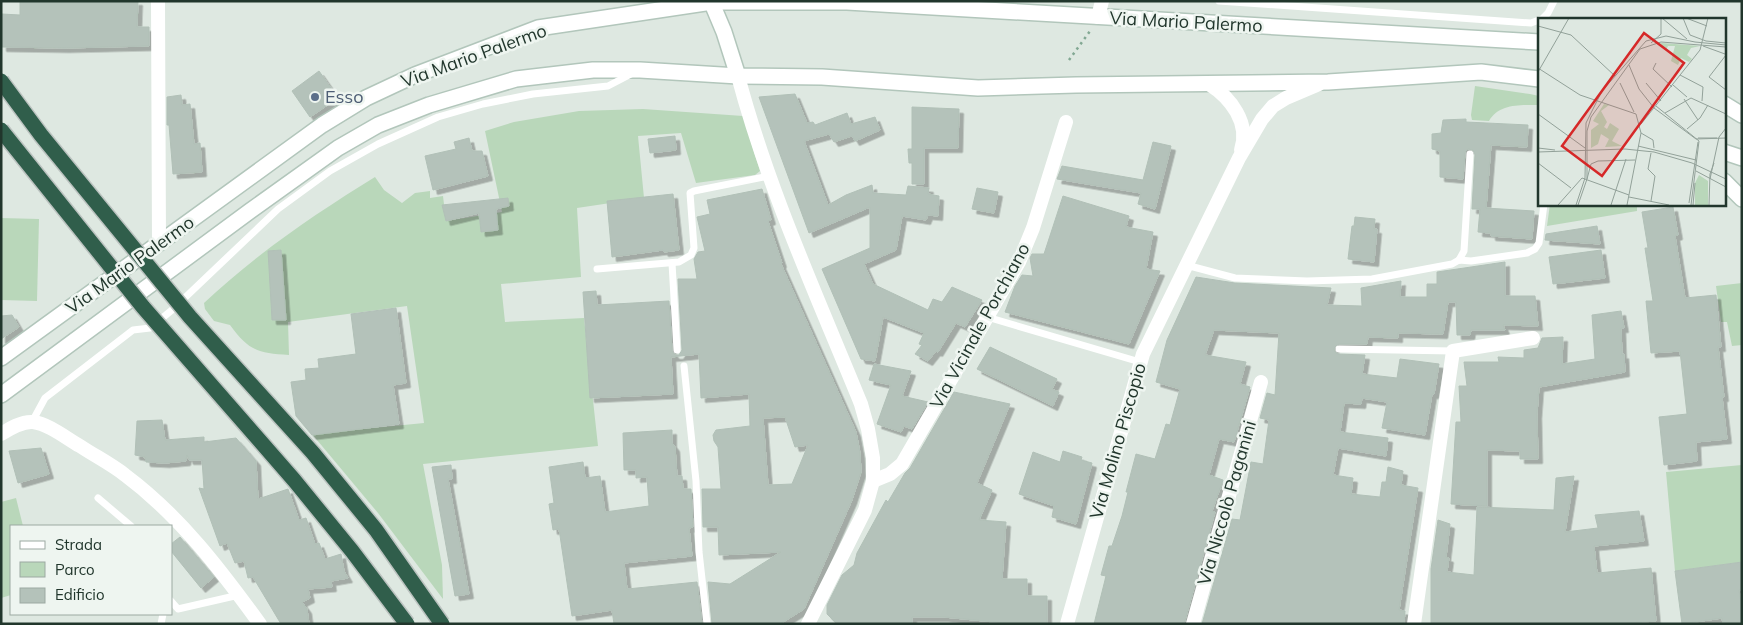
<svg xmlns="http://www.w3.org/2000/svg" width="1743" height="625" font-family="Mulish,sans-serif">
<defs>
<filter id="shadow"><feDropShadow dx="4.5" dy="4.5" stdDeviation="0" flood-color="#0004"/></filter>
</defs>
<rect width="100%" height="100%" fill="#dee8e1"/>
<g fill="#b9d7ba">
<path d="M1475,86L1530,94L1539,96V105C1522,105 1499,103 1489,121L1472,120L1471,115Z"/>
<path d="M643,109L743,116L760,171L755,175L696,183L681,133L638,136L644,198L577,208L581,277L501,284L505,322L584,318L598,446L423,464L442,565L443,599L378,513L312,434L424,423L407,306L288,322L289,355C258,353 249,351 230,325L214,321L205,309L204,303C256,254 315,214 375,177L384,190L402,203L415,193L430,191V198L443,196L446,221L502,212L485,131L514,122L579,111Z"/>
<path d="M1550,204H1652L1637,206V211L1547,226Z"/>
<path d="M1,218L39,219L37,301L1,300Z"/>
<path d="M1742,283V345L1732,346L1727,322H1721L1716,286Z"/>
<path d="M1742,465V562L1675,571L1666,472Z"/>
<path d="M16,498L23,526H11V595L1,598V502Z"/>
</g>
<g fill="#b4c2ba" stroke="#b1c0b7" fill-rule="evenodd" filter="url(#shadow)">
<path d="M20,1H138L137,27H149V46L65,48L2,47V14L20,15Z"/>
<path d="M319,71L338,98L310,117L292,91Z"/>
<path d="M795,94L807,123L813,122L815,125L847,113L851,124L875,117L880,130L855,141L852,136L834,142L829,134L804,141L828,205L846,195L872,185L873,193L906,195L908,186L929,188L928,194L939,196L938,216L928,215L926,220L902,216L896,250L864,264L873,284L928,310L933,299L942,302L952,287L982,300L965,327L956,323L938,352L936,351L928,361L915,354L922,345L919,344L924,333L883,317L875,361L861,359L822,269L870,248V207L809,233L759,97Z"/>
<path d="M181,95L182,105L190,104L194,144L200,143L202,172L173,174L169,125H167V97Z"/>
<path d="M912,107L959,109L958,148H924V184H912V163H909L908,149H912Z"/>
<path d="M1466,119V122L1528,125L1527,147L1491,145L1486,208L1534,211L1532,239L1491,236V233L1478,232L1480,209H1472L1475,154L1473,150L1468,149L1465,152L1463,179L1440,177V151L1432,149V134L1441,133L1443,120Z"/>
<path d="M675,136L676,150L650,153L648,139Z"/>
<path d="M469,138L472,151H482L488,176L433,190L425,156L456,149L454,142Z"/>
<path d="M1153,142L1171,146L1155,209L1138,204L1141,193L1057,179L1062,166L1143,180Z"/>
<path d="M977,188L998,192L994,213L972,209Z"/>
<path d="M762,189L771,220L768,221L782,263L781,264L856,432L860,453L861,472L852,500L804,609L780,624H712L708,582L730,584L781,552L719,555L718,527H703L702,489H721L718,447L714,441L713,435L716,430L750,426L749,394L701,398L699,354L671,357L673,394L590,398L583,292L596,291L597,305L669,301L672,351L675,355H679L682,350L678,279H697L694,259L698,252L705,251L697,217L710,214L707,200ZM785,417L795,447L808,445L792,484L768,485L763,418Z"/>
<path d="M673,194L679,250L664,252L663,250L612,257L607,201Z"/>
<path d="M1063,196L1129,216L1126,227L1153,232L1146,269L1160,271L1129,344L1005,312L1015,286L1022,275L1033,276L1030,258L1032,254H1044Z"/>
<path d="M508,198L509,206L496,209L498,230L481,232L479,213L446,221L442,205Z"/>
<path d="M1673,207L1678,235L1675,236L1685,298L1716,295L1721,347H1718L1724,397H1722L1727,439L1696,442L1697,461L1664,465L1659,417L1687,414L1680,351L1651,353L1646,301H1653L1645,248H1648L1642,212Z"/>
<path d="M1355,217L1375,219L1374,229H1377L1374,262L1348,259L1352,226H1354Z"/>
<path d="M1597,226L1600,244L1545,240L1546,234Z"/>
<path d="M281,250L286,320H272L268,251Z"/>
<path d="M1601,250L1605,278L1553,284L1549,257Z"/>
<path d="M1505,262V296H1535L1538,326L1503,325L1505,330H1471L1470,335H1457L1456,302H1448L1443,334L1398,333V338L1368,337L1367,344H1339L1334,348L1335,352L1338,354L1365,355L1362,374L1397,378L1400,359L1439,364L1434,394H1432L1425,435L1382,428L1387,402L1362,398L1361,404L1344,403L1340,432L1388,438L1386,456L1338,448L1333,475L1353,478L1351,494L1380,497L1382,482H1386L1388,467L1403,471L1401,485L1418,488L1399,610L1405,611L1404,624H1202L1232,519L1240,520L1251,462L1263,464L1269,420L1260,418L1267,393L1275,395L1279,333L1214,330L1205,355L1246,362L1240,384L1250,387L1234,442L1219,439L1209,475L1223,480L1212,511L1215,512L1184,624H1094L1106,576L1101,575L1109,546H1112L1122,516L1128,492H1126L1136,454L1155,459L1166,424L1170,425L1180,389L1156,382L1167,340L1196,277L1235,283L1331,288L1327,305L1362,306L1361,288L1401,281L1400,297H1427V284H1437V272Z"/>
<path d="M396,308L406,383L393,385L399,424L312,435L296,416L291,382L306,380L305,369L319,368L318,359L356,354L351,314Z"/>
<path d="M1621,311L1624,328H1621L1622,355L1624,354L1625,372L1539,387L1537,414L1538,459H1520V451L1487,450V506L1451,504L1456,422H1461L1459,386H1467L1464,362H1499L1498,357L1524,358V350L1538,348L1542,338L1563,337L1562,364L1595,359L1592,315Z"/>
<path d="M12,315L19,327L1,339V316Z"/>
<path d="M990,347L1057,379L1052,389L1059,392L1053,406L977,369Z"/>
<path d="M874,364L911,371L902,396L928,402L912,429L904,426L901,432L877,424L891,385L869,380Z"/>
<path d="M954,392L1010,404L977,483L992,490L979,520L1006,522L1002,579H1027V596H1047V624H1014L944,617H912V624H837L827,614V605L842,575L854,565L857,553L886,500L888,502L905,473L910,468Z"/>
<path d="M162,420L165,440L204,437V442L236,438L256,461L258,499L288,489L299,520L306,518L315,544L319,543L325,559L341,554L344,571L348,578L331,581L332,587L308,589L310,598L302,602L307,609L309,624H281L253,577L248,578L244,561L235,563L227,543L220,546L199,488L204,489L202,460H189L187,455L186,461L165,463L146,462L145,457L135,455L137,421Z"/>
<path d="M672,430V443L675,447L677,476H682L683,489H691L693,527L689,528L692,556L624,563L627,589L697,582L702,624H614L612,610L572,616L559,529L553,530L549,504L554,503L549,467L583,462L585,478L600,476L605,512L649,506L647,477L636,478V470H624L623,433Z"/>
<path d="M41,448L49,474L18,483L9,451Z"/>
<path d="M1063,451L1082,457L1081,460L1092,463L1076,524L1052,517L1054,506L1019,494L1033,452L1060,462Z"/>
<path d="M451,465L452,479H448L469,594L455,596L432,467Z"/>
<path d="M1574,476L1565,532L1598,528L1595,515L1639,511L1644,541L1594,546L1597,573L1651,568L1656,621L1616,624L1431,623V569L1438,520L1450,524L1446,557L1449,558L1447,572L1474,575L1477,507L1554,510L1556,478Z"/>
<path d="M180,537L214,577L201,588L171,551V544Z"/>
<path d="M1742,562V590H1739L1742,608V624H1723L1722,618L1682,624L1675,571Z"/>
</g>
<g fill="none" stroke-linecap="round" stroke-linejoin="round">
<defs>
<g id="secondary">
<path d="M711,1L724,32L738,76"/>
<path d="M1724,104L1742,115"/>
<path d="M1724,152L1742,158"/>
<path d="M1724,181L1742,199"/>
<path d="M1,358L322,125L366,98L415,75L538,28L712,2H847L1539,42"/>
<path d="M1,395L250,211L338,148L378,125L429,105L516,79L593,70H640L738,76L822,77L978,88L1076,85L1328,82L1481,72L1539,79"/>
</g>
</defs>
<use href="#secondary" stroke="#b2c6bb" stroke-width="18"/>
<path stroke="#82a893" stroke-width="2.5" stroke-dasharray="2.5 4" stroke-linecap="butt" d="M1069,60L1090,31"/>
<g stroke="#fff" stroke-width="7">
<path d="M1219,1L1531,23L1539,20"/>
<path d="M1542,19L1548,13L1554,1"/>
<path d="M1459,260L1464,251L1470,154"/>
<path d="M672,263L677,350"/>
<path d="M1186,265L1235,278L1307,281L1372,279L1452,264L1459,260L1471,261L1527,253L1535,249L1539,243L1544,204"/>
<path d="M597,269L679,262L691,255L694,248L690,193L694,191L769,176"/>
<path d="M987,317L1140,362"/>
<path d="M1339,349L1453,351"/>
<path d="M684,366L696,481L699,552L707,624"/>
<path d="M32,422L45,398L133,330L150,328L172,310L278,209L330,171L378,144L438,117L483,104L533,94L608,86L633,73"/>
<path d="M98,498L131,526"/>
<path d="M171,601L178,609L239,595"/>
<path d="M161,624L163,614"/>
</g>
<g stroke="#fff" stroke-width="14">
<path d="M158,1L159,244"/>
<path d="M1098,17L1102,1"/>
<path d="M738,76C768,189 817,296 861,404L868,429L873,458V481L865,510L808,624"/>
<path d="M1209,84C1231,98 1250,123 1241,150"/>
<path d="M1,434C9,429 22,421 33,422C49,424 66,438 80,446C95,456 111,464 125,475C180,516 220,569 260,624"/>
<path d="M873,481L890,474L902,464L1019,262L1033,228L1066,122"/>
<path d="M1067,624L1143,354L1239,158L1262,119L1273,106L1286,98L1319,84"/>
<path d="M1193,624L1261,382"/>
<path d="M1414,624L1453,351L1533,338"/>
</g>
<use href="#secondary" stroke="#fff" stroke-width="15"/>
<defs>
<g id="highway-bridge">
<path d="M1,81L41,135L190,317L313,453L376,530L442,624"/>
<path d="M1,130L143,307L294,480L352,551L407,624"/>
</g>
</defs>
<use href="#highway-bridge" stroke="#bcc3c0" stroke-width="18" stroke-linecap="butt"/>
<use href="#highway-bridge" stroke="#305e4b" stroke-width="15"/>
</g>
<circle fill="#5c6f8a" stroke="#eef5f0" stroke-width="2" cx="315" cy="97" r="5"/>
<g text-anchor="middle" stroke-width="5" stroke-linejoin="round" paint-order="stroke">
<g font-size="18" fill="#21362c" stroke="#eef5f0">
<text transform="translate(1186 22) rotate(3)" y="6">Via Mario Palermo</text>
<text transform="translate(474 56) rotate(-20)" y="6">Via Mario Palermo</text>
<text transform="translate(130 265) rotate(-36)" y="6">Via Mario Palermo</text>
<text transform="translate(980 326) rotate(-61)" y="6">Via Vicinale Porchiano</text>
<text transform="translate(1118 441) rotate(-74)" y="6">Via Molino Piscopio</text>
<text transform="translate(1227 503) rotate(-74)" y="6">Via Niccolò Paganini</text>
</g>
<g font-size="18" fill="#4e5e75" stroke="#eef5f0" text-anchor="start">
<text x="325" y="103">Esso</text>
</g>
</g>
<g transform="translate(1538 18)">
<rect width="188" height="188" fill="#dee8e1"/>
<path d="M119,26L124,25L162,28L153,30L149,37L154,41L151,44L143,40L140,47L133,43L137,28H130L128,32ZM66,86L71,87L63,93L69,104L66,109L69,111L72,105L81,111L74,123L84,128L67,129L71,121L63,116L60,126L53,130V112L61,106L55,103ZM161,157L170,163V187H157V165Z" fill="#b9d7ba"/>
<path fill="none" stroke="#92a199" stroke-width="1" d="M124,0L149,21M145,0L152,17L168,23L188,25M148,0L169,8M0,8L33,17L77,58M157,24L188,27M113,25L123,16V0M165,28L187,36M188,37L171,59L188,72M118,45L115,51L134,69M91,47L101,71L116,90L158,121L188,120M0,50L42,77L98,96L103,115L89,187M0,54L31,0M142,57L165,69L164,83M82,65L96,94M108,65L123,83M135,67L149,79M146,81L160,102M118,88L161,123L153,187M127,95L153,80L188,96M0,96L47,130M103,106L162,32L170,0M149,111L162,100L170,87M103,115L115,122L116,130M160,120H179M100,128L158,142M0,130L17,132M0,134L87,131L116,134L154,145L188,161M113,135L110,151L117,158L113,183M0,145L33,170M158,153L188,169M49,161L53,146L60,143L97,142M172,161L181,119L188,110M91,179L131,187M151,185L160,124M20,187L44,160L91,177M38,187L47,160L48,105L64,73L108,23L128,18L157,24M40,187L49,161V113L53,99L102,31L123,24L188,29M73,187L88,141M155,187L157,165M171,187L172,156L176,145"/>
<path fill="#d62828" fill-opacity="0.15" stroke="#d62828" stroke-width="2.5" d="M106,15L146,45L64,158L24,128Z"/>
<rect width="188" height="188" fill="none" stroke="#21362c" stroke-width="2.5"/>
</g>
<rect width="1743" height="625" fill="none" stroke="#21362c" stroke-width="5"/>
<rect x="10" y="525" width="162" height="90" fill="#eef5f0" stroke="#9ca9a2"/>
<rect x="20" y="541" width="25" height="8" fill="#ffffff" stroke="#9ca9a2"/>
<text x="55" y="550" font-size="15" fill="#21362c">Strada</text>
<rect x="20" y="562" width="25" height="15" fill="#b9d7ba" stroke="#9ca9a2"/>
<text x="55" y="575" font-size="15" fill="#21362c">Parco</text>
<rect x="20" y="588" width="25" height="15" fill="#b4c2ba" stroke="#9ca9a2"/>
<text x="55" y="600" font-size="15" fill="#21362c">Edificio</text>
</svg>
